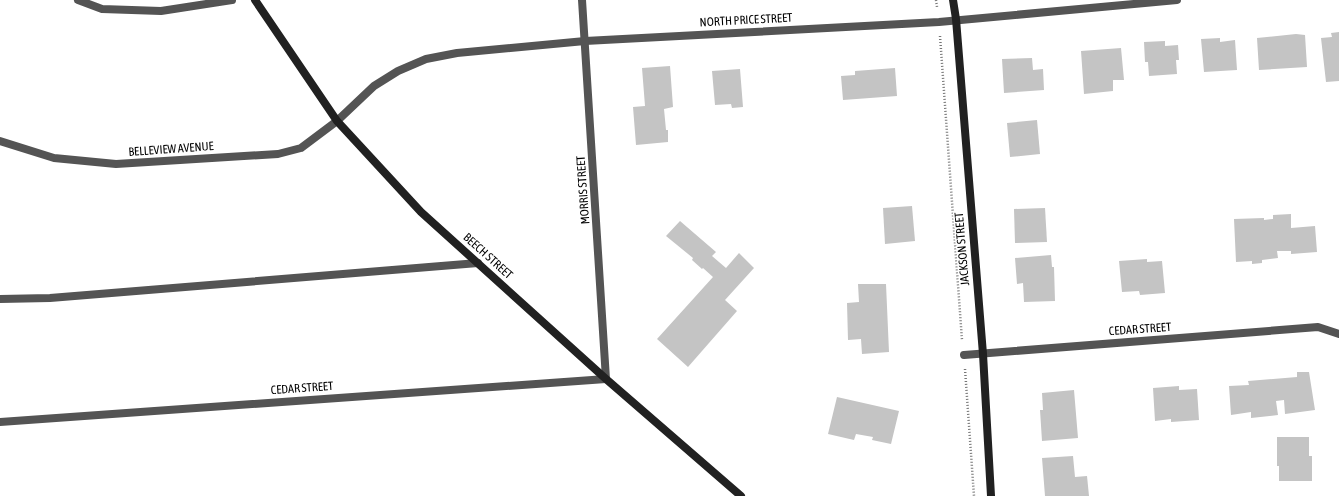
<svg xmlns="http://www.w3.org/2000/svg" width="1339" height="496" font-family="'Asap Condensed',sans-serif">
<rect width="100%" height="100%" fill="#fff"/>
<g fill="#c4c4c4">
<path d="M1339,32V81L1326,82L1321,38L1332,37L1331,33Z"/>
<path d="M1296,34L1305,35L1307,67L1259,70L1257,38Z"/>
<path d="M1220,38V42L1235,40L1237,70L1204,72L1201,39Z"/>
<path d="M1165,41V46L1178,45L1179,60H1176L1177,74L1149,76L1148,62H1145L1144,42Z"/>
<path d="M1121,48L1124,80H1113V91L1084,94L1081,51Z"/>
<path d="M1032,58L1033,70L1043,69L1044,90L1004,93L1002,59Z"/>
<path d="M670,66L673,107L664,109L666,130H668V142L636,145L633,107L645,106L642,68Z"/>
<path d="M895,68L897,96L843,100L841,76L855,75V71Z"/>
<path d="M740,69L743,107L732,108L731,104L715,105L712,71Z"/>
<path d="M1037,120L1040,154L1010,157L1007,123Z"/>
<path d="M912,206L915,241L885,244L883,208Z"/>
<path d="M1045,208L1047,242L1015,243L1014,209Z"/>
<path d="M1291,214V228L1315,226L1317,252L1291,254V251H1277L1278,258L1262,260V263L1252,264V261L1236,262L1234,219L1264,218V220L1273,219V215Z"/>
<path d="M680,221L716,252L712,256L726,268L739,253L754,268L725,300L737,311L688,367L657,339L713,277L703,268L702,269L692,260L693,258L666,236Z"/>
<path d="M1051,255L1052,267H1054L1055,301L1024,302L1023,283L1017,284L1015,258Z"/>
<path d="M1147,259V262L1162,261L1165,293L1140,295L1139,291L1122,292L1119,261Z"/>
<path d="M858,284H886L889,352L862,354L861,339L848,340L847,303L859,302Z"/>
<path d="M1297,372H1309L1315,410L1285,414L1284,400L1276,401L1278,415L1251,418V412L1231,415L1229,386L1249,385L1248,381L1297,377Z"/>
<path d="M1179,386V390L1197,389L1199,420L1171,422V419L1155,421L1153,388Z"/>
<path d="M1074,390L1078,438L1042,441L1040,410H1043L1042,393Z"/>
<path d="M837,397L899,411L891,444L872,440L873,437L856,434L854,440L828,434Z"/>
<path d="M1277,437H1309V456H1312V481H1279V466H1277Z"/>
<path d="M1073,456L1075,477L1087,476L1089,496H1045L1042,458Z"/>
</g>
<g fill="none" stroke-linecap="round" stroke-linejoin="round">
<g stroke="#767676" stroke-width="2.5" stroke-dasharray="1 2" stroke-linecap="butt">
<path d="M936,0L937,7"/>
<path d="M940,36L962,340"/>
<path d="M965,369L974,496"/>
</g>
<g stroke="#545454" stroke-width="8">
<path d="M78,0L102,9L161,11L232,0"/>
<path d="M0,299L50,298L478,263"/>
</g>
<g stroke="#545454" stroke-width="8">
<path d="M0,141L54,158L116,164L278,154L301,148L337,121L374,86L398,71L426,59L457,53L585,41L939,22L1177,0"/>
<path d="M964,355L1318,327L1339,334"/>
<path d="M0,422L606,379L582,0"/>
</g>
<g stroke="#212121" stroke-width="8">
<path d="M255,0L337,121L421,212L606,379L741,496"/>
<path d="M953,0L956,19L983,354L991,496"/>
</g>
</g>
<g text-anchor="middle" stroke-width="3" stroke-linejoin="round" paint-order="stroke">
<g font-size="12" fill="#000" stroke="#fff">
<text transform="translate(746 20) rotate(-3)" y="4">NORTH PRICE STREET</text>
<text transform="translate(171 149) rotate(-4)" y="4">BELLEVIEW AVENUE</text>
<text transform="translate(583 190) rotate(-94)" y="4">MORRIS STREET</text>
<text transform="translate(962 249) rotate(-95)" y="4">JACKSON STREET</text>
<text transform="translate(488 256) rotate(42)" y="4">BEECH STREET</text>
<text transform="translate(1140 329) rotate(-4)" y="4">CEDAR STREET</text>
<text transform="translate(302 388) rotate(-4)" y="4">CEDAR STREET</text>
</g>
</g>
</svg>
